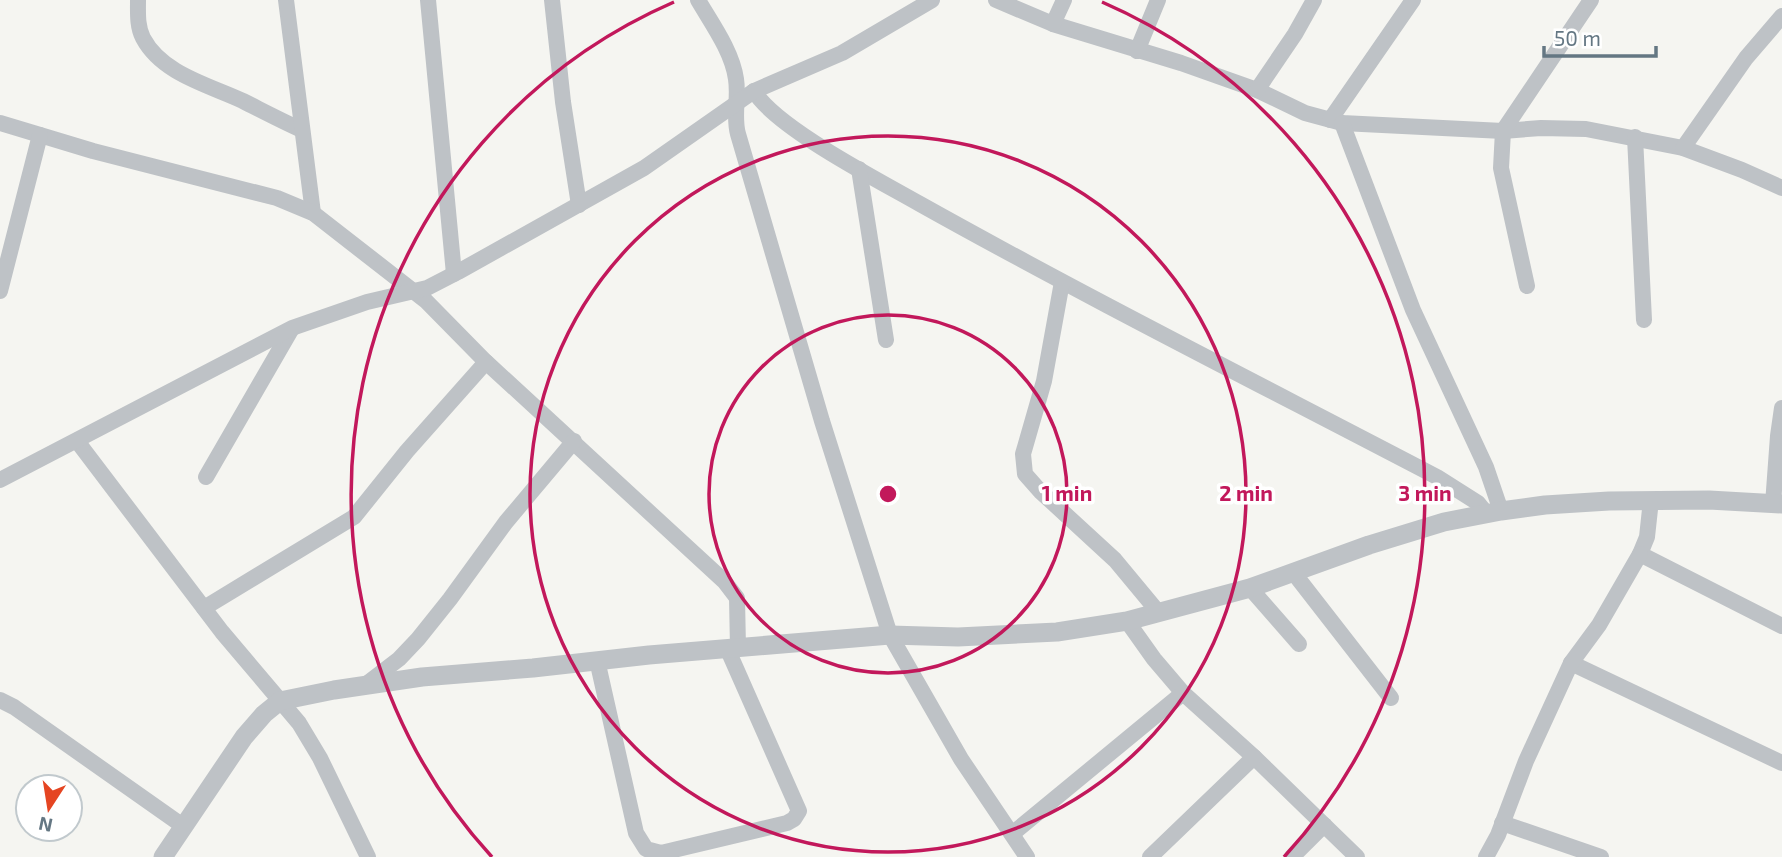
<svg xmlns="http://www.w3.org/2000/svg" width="1782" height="857" font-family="'Exo 2',sans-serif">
<rect width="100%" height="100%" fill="#f5f5f1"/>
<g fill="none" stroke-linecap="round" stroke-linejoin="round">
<g stroke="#bec2c6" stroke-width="16">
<path d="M138,0C138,13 137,26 143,38C162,74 209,85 243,101C263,111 282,121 302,130"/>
<path d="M286,0L313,213"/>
<path d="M428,0L454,274"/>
<path d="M552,0L563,102L579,205"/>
<path d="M698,0C712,24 732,51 736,79C739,98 733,116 738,134L822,421L890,635L961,759L1027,857"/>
<path d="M996,0L1053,24L1181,63L1257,90L1305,113L1342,123L1503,131L1541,128L1586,129L1683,148L1742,170L1782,188"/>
<path d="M1053,24L1064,0"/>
<path d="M1137,51L1158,0"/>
<path d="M1257,90L1295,34L1314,0"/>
<path d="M754,91C776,128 880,181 920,204C1090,299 1265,387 1437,477L1478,503L1487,514"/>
<path d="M1330,120L1413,0"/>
<path d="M0,123L93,151L277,198L313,213L426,301L486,362L724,581L737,598L738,648"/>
<path d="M1342,123L1413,310L1486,467L1501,511"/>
<path d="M1635,137L1644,320"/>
<path d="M1683,148L1746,58L1782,16"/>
<path d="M859,169L886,340"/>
<path d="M1062,282L1044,381L1023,454L1025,474L1040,491L1115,560L1159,613"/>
<path d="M1527,286L1501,168L1503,131L1591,0"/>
<path d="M0,291L40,135"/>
<path d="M77,441L222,632L299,723L320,758L368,857"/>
<path d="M206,477L291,330"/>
<path d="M0,480L292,328L367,302L427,288L458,272L644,168L754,91L842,53L932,0"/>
<path d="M1651,500L1647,537L1640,554L1782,626"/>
<path d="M1773,504L1778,436L1782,408"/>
<path d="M1293,572L1391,698"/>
<path d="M1250,588L1299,644"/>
<path d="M204,608L354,517L407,451L486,362"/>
<path d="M1127,621L1154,659L1183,693L1254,757L1357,857"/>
<path d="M597,660L636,833L646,849L661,853L787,823L794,819L799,811L727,648"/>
<path d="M1571,663L1782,763"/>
<path d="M365,685L399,659L418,639L450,599L506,522L574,441"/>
<path d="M0,700L14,707L183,826"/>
<path d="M1502,823L1601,857"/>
<path d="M1012,834L1183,693"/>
<path d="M1150,857L1254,757"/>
<path d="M1292,857L1324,825"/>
<path d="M1486,857L1498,835L1526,761L1571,663L1599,625L1640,554"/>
</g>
<path stroke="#bec2c6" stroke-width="19" d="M163,857L244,737L264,714L280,701L334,690L422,677L533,668L649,655L890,635L958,637L1057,632L1127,621L1250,588L1369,545L1444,522L1501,511L1545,505L1609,501L1709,500L1782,504"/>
</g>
<g fill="none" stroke="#c2185b" stroke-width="3.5">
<circle cx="888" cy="494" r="179"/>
<circle cx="888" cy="494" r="358"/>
<path d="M492 857A537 537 0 0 1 674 2M1102 2A537 537 0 0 1 1284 857"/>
</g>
<circle cx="888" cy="494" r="10" fill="#c2185b" stroke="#fff" stroke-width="3.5"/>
<g font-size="21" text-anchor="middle" font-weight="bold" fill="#c2185b" stroke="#fff" stroke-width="7" stroke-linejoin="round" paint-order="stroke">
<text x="1067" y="501">1 min</text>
<text x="1246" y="501">2 min</text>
<text x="1425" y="501">3 min</text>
</g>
<g transform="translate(49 808) rotate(192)"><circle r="33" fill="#ffffff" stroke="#c1c9cd" stroke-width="2"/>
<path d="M0-5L12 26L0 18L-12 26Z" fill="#e54522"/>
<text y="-10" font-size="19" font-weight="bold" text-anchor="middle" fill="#647783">N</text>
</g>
<path d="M1544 46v10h112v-10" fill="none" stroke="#647783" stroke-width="3.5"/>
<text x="1554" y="46" font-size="21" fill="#647783" stroke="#ffffff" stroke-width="5" paint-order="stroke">50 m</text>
</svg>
